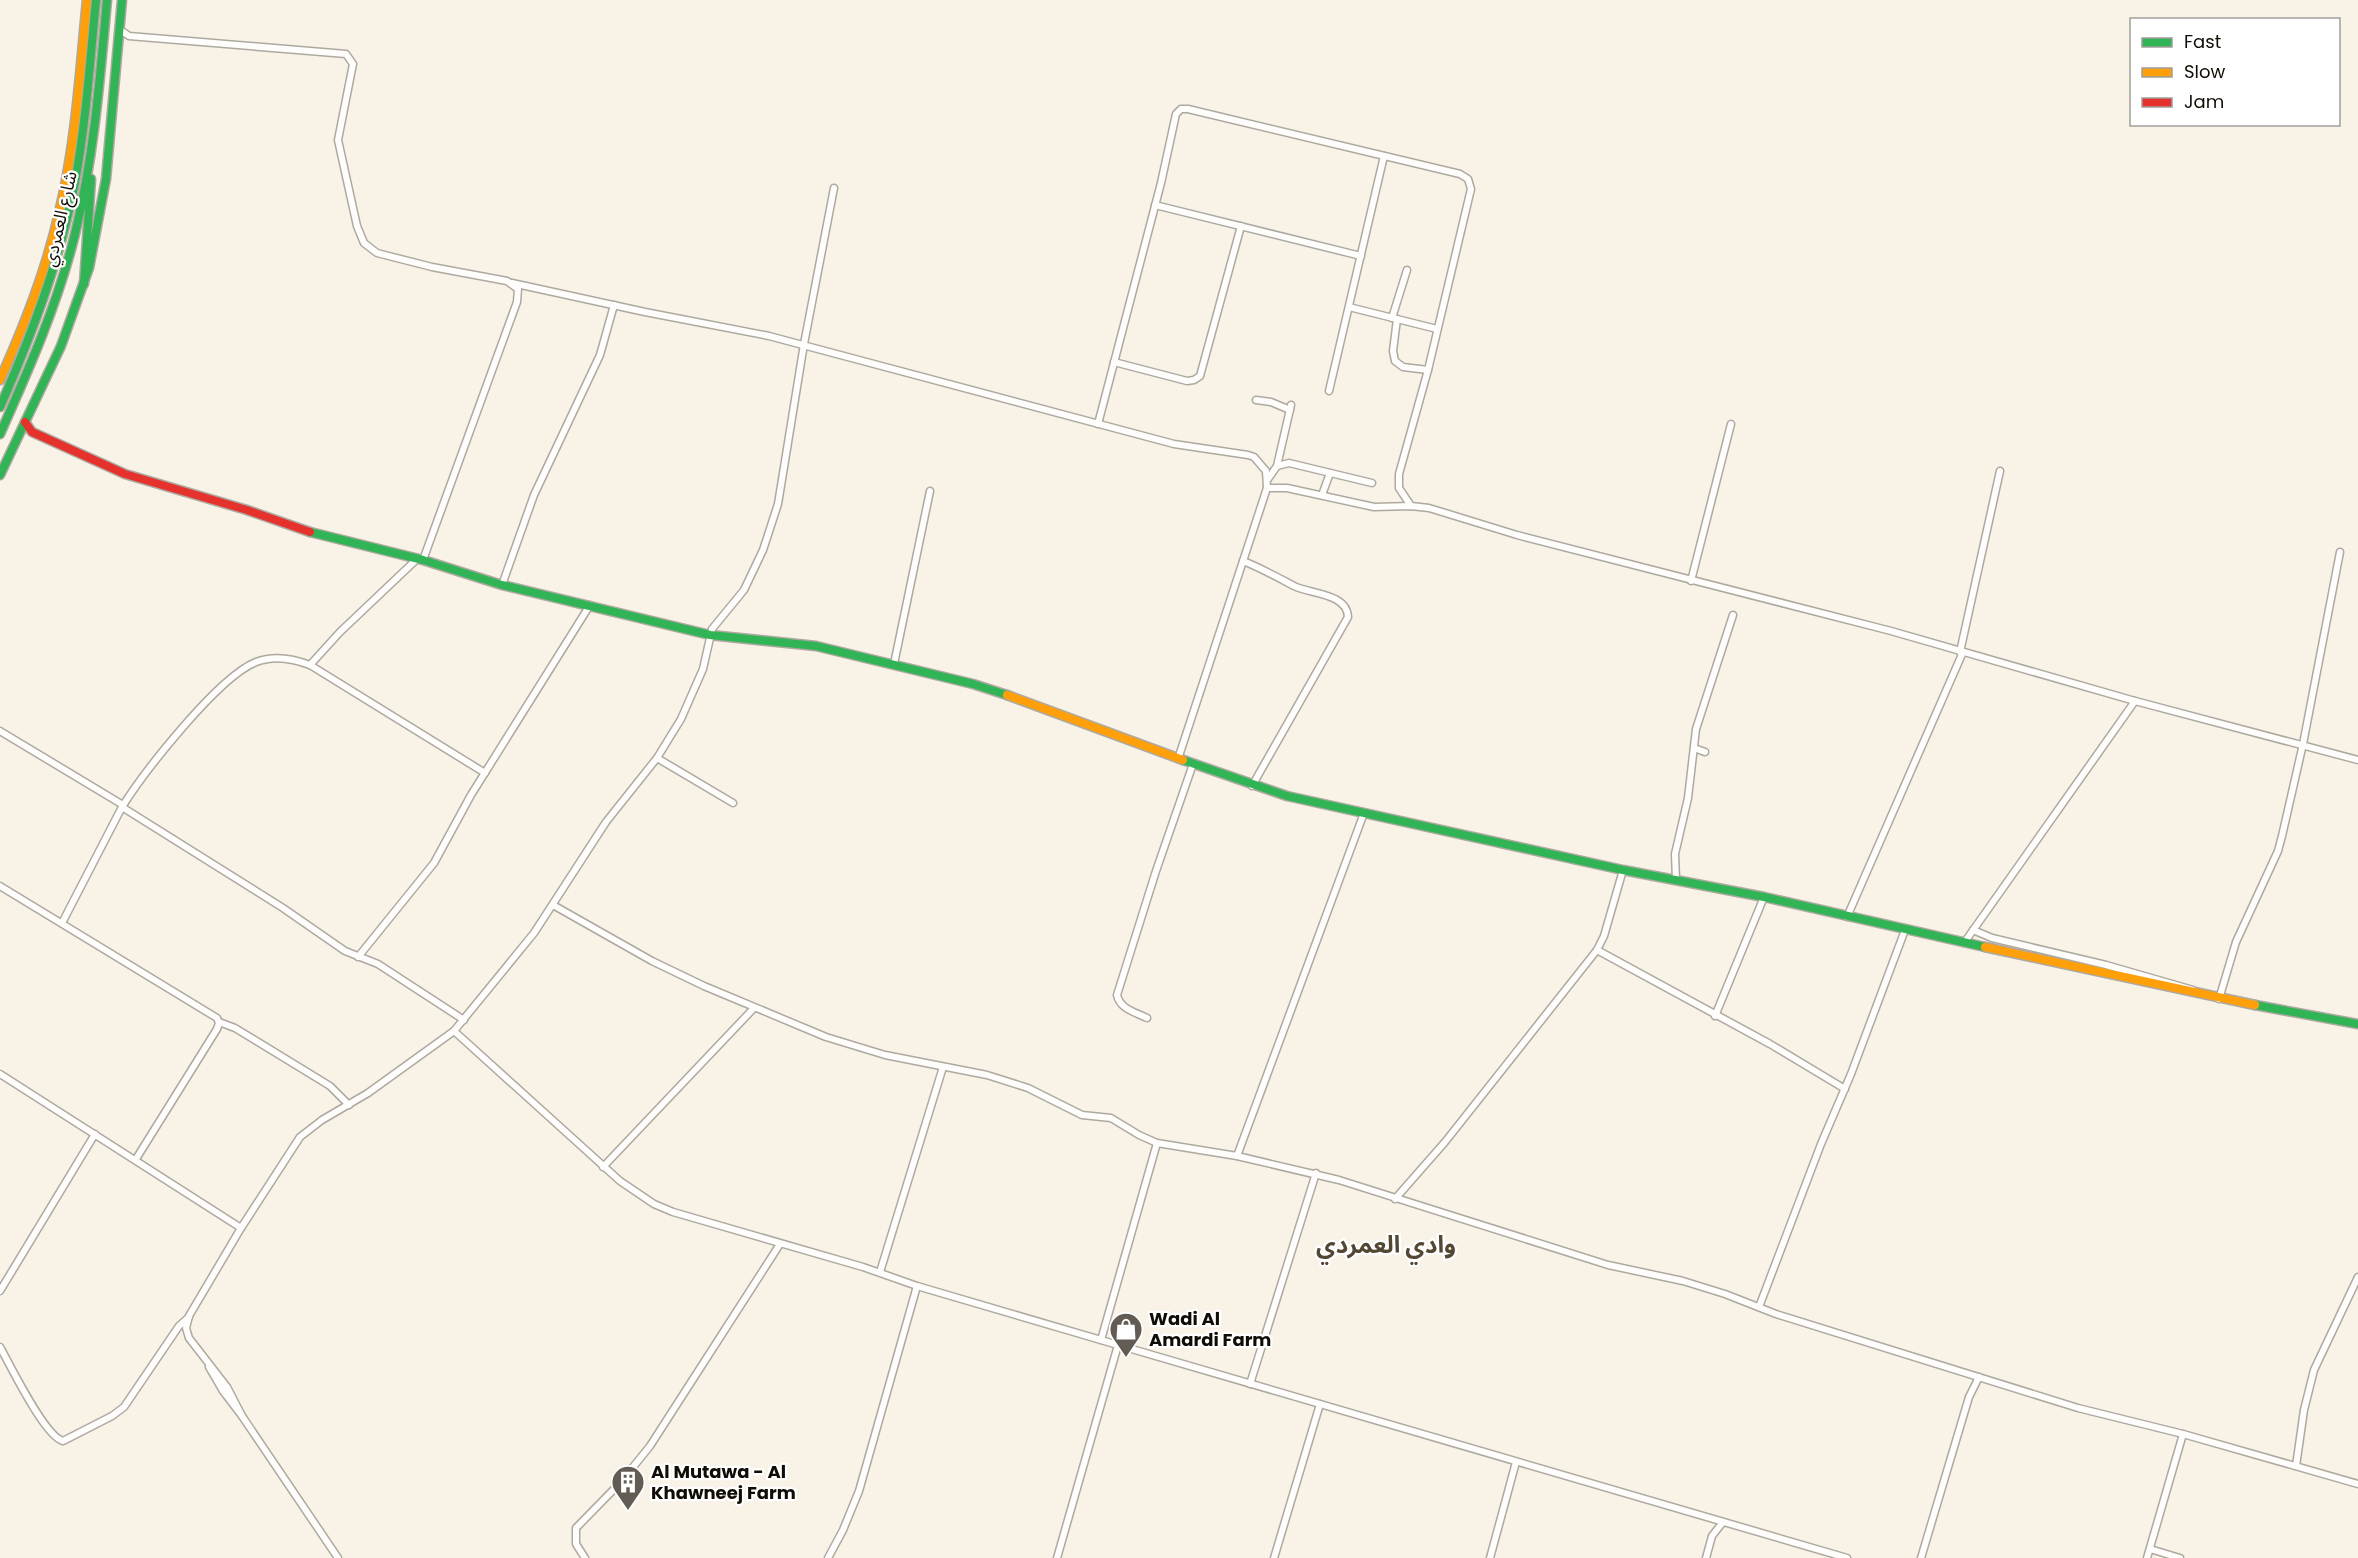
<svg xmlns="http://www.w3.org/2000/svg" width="2358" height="1558" font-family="Poppins,'Noto Sans Arabic',sans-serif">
<rect width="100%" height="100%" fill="#f8f2e7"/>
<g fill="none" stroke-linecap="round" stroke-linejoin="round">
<defs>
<g id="street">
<path d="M119,29L129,36L346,54L353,64L338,140L357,226L364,243L377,253L432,267L507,281L518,289L517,302L423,560"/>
<path d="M1155,205L1361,256"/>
<path d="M512,283L645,312L769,336L1174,444L1248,455L1254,457L1266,471L1267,488L1178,759"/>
<path d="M1349,307L1437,329"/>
<path d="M1392,318L1407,270"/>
<path d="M1397,319L1393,351L1395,361L1403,367L1428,370"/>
<path d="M1114,362L1187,381L1194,380L1200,376L1241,226"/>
<path d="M1329,391L1384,156"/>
<path d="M1256,400L1271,402L1290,410"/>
<path d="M1098,424L1161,183L1176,114L1181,109H1188L1460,174L1468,179L1471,189L1428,370L1399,474V488L1411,506"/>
<path d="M1277,466L1291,405"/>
<path d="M1268,479L1277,466L1289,463L1372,483"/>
<path d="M1267,488H1287L1374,507L1411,506L1429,508L1517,535L1891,631L2135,701L2358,760"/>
<path d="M1322,495L1330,473"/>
<path d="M1243,561C1261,568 1277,577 1294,586C1310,594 1347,593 1348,617L1252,786"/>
<path d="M1691,581L1731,424"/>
<path d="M502,585L534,495L600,355L614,305"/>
<path d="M1960,652L2000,471"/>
<path d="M894,664L930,491"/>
<path d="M310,665L340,632L417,559"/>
<path d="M0,731L123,805"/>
<path d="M1694,748L1705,752"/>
<path d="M657,758L733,803"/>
<path d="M122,807L283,908L345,951L378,964L464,1020"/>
<path d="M1676,880L1675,854L1688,798L1696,729L1733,615"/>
<path d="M0,886L217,1018L219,1023L217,1029L136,1159"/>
<path d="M553,905L652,961L704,986L826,1037L885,1055L987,1075L1028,1088L1082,1115L1111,1118L1139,1135L1157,1143L1237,1156L1339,1180L1608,1265L1683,1281L1725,1294L1776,1314L2078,1408L2183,1434L2358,1484"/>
<path d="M1847,917L1963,652"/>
<path d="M62,923L122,807C144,772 218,677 256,662C274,655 292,658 310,665L485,773"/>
<path d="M1973,930L1992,938L2106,965L2193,990"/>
<path d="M1964,943L2135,701"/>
<path d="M1597,950L1770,1044L1845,1089"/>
<path d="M358,957L434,863L471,795L590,605"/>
<path d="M2217,998L2219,999L2236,942L2278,851L2282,836L2303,744L2340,552"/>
<path d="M1715,1016L1764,897"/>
<path d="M1147,1018C1135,1012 1120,1009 1117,995L1156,871L1193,764"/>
<path d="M219,1022L235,1028L330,1086L349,1105"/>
<path d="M454,1031L620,1181L654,1204L673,1212L863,1267L917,1286L1118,1345L1847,1558"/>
<path d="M0,1074L241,1228"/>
<path d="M1237,1156L1364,813"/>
<path d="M603,1167L754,1008"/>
<path d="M1395,1199L1445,1142L1597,950L1604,936L1623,870"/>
<path d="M880,1272L943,1067"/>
<path d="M0,1291L95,1134"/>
<path d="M1759,1307L1821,1144L1851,1074L1905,930"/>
<path d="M1101,1340L1157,1143"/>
<path d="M0,1347C10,1365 45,1437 63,1441L112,1416L124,1407L179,1326L189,1317"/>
<path d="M209,1367L223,1391L242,1416L338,1558"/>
<path d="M1250,1384L1316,1173"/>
<path d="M242,1416L227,1387L189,1338L186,1328L189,1316L241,1228L300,1137L322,1120L368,1093L454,1031L534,933L606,822L657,758L681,719L703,669L712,629L744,590L763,550L778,504L804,344L834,188"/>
<path d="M2296,1466L2304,1410L2314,1370L2358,1277"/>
<path d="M2150,1549L2180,1558"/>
<path d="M585,1558L576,1544V1528L621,1482L650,1446L780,1244"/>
<path d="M828,1558L843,1530L859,1491L917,1286"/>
<path d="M1057,1558L1118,1345"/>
<path d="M1274,1558L1320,1404"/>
<path d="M1490,1558L1516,1462"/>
<path d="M1706,1558L1712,1536L1723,1522"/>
<path d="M1921,1558L1969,1397L1979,1377"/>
<path d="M2147,1558L2183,1434"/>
</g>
<g id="fast">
<path d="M84,284L91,179"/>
<path d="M0,407C32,334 60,260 75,182C86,122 90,61 96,0"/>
<path d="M0,434C29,369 58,303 75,234C94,157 100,78 107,0"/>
<path d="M0,475L61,346L89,268L106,179L122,0"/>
<path d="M310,532L423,560L502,585L710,635L816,646L973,684L1007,695"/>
<path d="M1183,760L1287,796L1623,870L1764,897L1985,947"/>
<path d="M2255,1005L2358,1024"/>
</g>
<g id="slow">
<path d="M0,380C24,326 46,271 59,213C76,143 80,71 87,0"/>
<path d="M1007,695L1183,760"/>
<path d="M1985,947L2255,1005"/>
</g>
<path id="jam" d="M25,422L32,432L125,474L247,510L310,532"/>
</defs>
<use href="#street" stroke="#aea9a0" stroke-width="9"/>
<use href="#fast" stroke="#aea9a0" stroke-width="11"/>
<use href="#slow" stroke="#aea9a0" stroke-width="11"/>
<use href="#jam" stroke="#aea9a0" stroke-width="11"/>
<use href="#street" stroke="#fefdfb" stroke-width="6"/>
<use href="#fast" stroke="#30b455" stroke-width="8"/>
<use href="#slow" stroke="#ff9f0a" stroke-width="8"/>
<use href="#jam" stroke="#e5322d" stroke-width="8"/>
</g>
<defs>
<symbol id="shop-pin" viewBox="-11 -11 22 30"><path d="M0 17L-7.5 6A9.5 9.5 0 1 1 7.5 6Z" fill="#625c54" stroke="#fff"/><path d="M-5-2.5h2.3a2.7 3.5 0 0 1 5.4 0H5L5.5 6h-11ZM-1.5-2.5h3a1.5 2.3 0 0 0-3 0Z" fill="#fff"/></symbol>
<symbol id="building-pin" viewBox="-11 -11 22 30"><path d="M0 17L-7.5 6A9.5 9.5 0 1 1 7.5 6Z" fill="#625c54" stroke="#fff"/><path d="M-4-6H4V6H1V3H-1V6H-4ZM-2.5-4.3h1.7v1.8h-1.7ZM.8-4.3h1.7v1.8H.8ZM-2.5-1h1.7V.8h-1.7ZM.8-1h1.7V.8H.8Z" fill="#fff"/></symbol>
</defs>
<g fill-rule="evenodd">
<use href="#shop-pin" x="1107" y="1310" width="38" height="52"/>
<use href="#building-pin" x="609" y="1463" width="38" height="52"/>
</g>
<g text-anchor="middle" stroke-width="4.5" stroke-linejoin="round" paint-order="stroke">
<g font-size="18" fill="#110c05" stroke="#fff">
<text transform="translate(60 219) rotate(-77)" y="6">شارع العمردي</text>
</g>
<g font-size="18" font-weight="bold" fill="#110c05" stroke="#fff" text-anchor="start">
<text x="1149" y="1325">Wadi Al<tspan x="1149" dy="21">Amardi Farm</tspan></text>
<text x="651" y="1478">Al Mutawa - Al<tspan x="651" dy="21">Khawneej Farm</tspan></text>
</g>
<g font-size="24" font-weight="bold" fill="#534733" stroke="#fff">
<text x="1386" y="1253">وادي العمردي</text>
</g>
</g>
<rect x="2130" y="18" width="210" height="108" fill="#ffffff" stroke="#a09e9b" stroke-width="1.5"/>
<rect x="2142" y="38" width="30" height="9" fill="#30b455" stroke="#a09e9b" stroke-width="1.5"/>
<text x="2184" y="48" font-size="18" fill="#110c05">Fast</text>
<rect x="2142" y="68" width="30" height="9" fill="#ff9f0a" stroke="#a09e9b" stroke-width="1.5"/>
<text x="2184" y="78" font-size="18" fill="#110c05">Slow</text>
<rect x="2142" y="98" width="30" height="9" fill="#e5322d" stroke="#a09e9b" stroke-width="1.5"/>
<text x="2184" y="108" font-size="18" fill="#110c05">Jam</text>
</svg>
